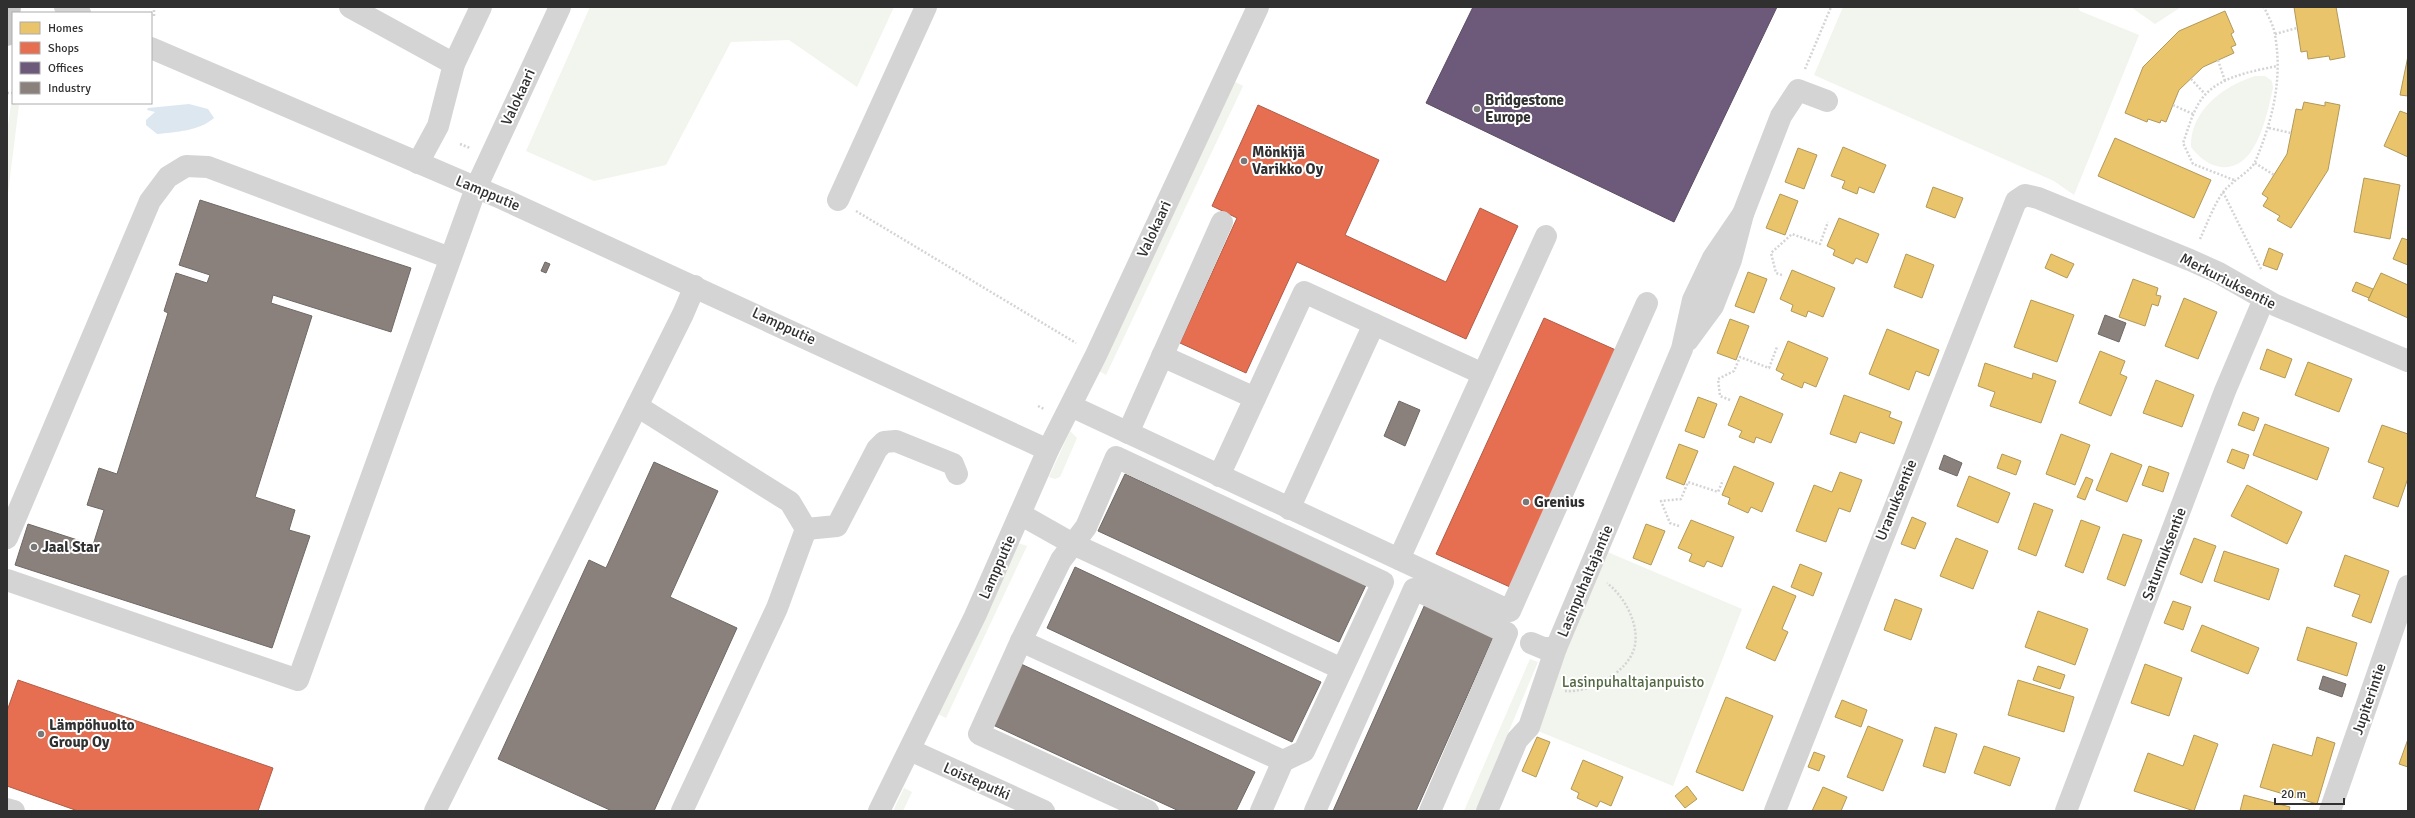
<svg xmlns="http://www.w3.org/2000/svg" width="2415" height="818" font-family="Signika,sans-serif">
<rect width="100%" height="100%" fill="#fff"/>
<g fill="#f1f5ed">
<path d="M590,7H894L857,87L789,40L731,42L666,165L594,181L526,151Z"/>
<path d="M1843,7H2078L2080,11L2139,35L2074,195L2054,181L1814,75Z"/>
<path d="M2131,7H2181L2155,24Z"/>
<path d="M2255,76H2265L2272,81L2273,88C2267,114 2257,171 2221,167C2208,165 2199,157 2191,147C2190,110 2224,86 2255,76Z"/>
<path d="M1235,82L1243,86L1106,375L1099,371Z"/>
<path d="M13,104L19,105L7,201V132L11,105Z"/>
<path d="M1070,431L1077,438L1060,477L1055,479L1049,477Z"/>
<path d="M1018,543L1027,546L946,718L938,714Z"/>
<path d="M1605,551L1742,609L1673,786L1533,729Z"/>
<path d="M1530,659L1538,662L1475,811H1464Z"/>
<path d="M904,788L912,792L903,811H893Z"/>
</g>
<path fill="#dce7f0" d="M189,104L208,109L214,118C199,131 176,132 157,134L146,125V120L155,112L147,110L148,108Z"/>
<g fill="#e9c46a" stroke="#b29859">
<path d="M2294,7H2336L2345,57L2330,60L2329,56L2308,59L2307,51L2301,52Z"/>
<path d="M2225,11L2234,32L2231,34L2236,45L2231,47L2234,53L2203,67L2179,90L2166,122L2161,120L2160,123L2148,119L2147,122L2125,113L2143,67L2179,31Z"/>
<path d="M2408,56V96L2400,95Z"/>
<path d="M2304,102L2325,106V102L2340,105L2328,170L2291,228L2277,220L2280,216L2263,206L2268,198L2262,194L2287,154L2296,109L2302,110Z"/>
<path d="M2400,111L2408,114V157L2384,146Z"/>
<path d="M2115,138L2211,180L2194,218L2098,176Z"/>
<path d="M1843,147L1886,165L1874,193L1859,187L1857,194L1842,188L1845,181L1831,176Z"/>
<path d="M1798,148L1817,155L1804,189L1785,182Z"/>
<path d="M2364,178L2400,185L2390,239L2354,232Z"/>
<path d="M1933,187L1963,198L1955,218L1926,207Z"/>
<path d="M1780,194L1798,201L1785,235L1766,228Z"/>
<path d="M1839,218L1879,234L1867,263L1856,258L1853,264L1833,255L1835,250L1827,246Z"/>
<path d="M2402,238L2408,240V265L2393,259Z"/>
<path d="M2269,248L2283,254L2277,270L2263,265Z"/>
<path d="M1906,254L1934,265L1922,298L1894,287Z"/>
<path d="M2051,254L2074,264L2067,278L2045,268Z"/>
<path d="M1792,270L1835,288L1823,317L1808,311L1806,317L1791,311L1793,305L1780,299Z"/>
<path d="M1748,272L1767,279L1754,313L1735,306Z"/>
<path d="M2381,273L2408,285V318L2368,300Z"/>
<path d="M2133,279L2158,288L2156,295L2161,296L2158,306L2152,304L2145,326L2119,317Z"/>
<path d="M2356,282L2373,289L2369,298L2352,291Z"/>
<path d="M2184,298L2217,312L2198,359L2165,346Z"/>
<path d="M2031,300L2074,315L2057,362L2014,347Z"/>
<path d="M1730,319L1749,326L1736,360L1717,353Z"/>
<path d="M1887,329L1939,350L1929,376L1916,371L1909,390L1869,374Z"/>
<path d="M1788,341L1828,358L1816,387L1804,382L1802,388L1781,379L1784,374L1776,370Z"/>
<path d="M2267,349L2292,359L2285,378L2260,369Z"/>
<path d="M2100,351L2125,361L2120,374L2127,377L2111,416L2079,403Z"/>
<path d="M2308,362L2352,379L2339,412L2295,395Z"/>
<path d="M1985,363L2032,379L2033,373L2056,381L2041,423L1990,406L1995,392L1978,386Z"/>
<path d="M2156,380L2194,395L2182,427L2143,413Z"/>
<path d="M1844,395L1891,412L1889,417L1902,422L1894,444L1860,432L1856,443L1830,434Z"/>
<path d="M1740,396L1783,414L1771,443L1756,437L1754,443L1739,437L1742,431L1728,425Z"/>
<path d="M1698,397L1717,404L1704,438L1685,431Z"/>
<path d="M2243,412L2259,418L2254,431L2238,425Z"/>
<path d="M2265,424L2329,448L2317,480L2253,455Z"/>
<path d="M2382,425L2408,434V478L2398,507L2373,498L2384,468L2368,462Z"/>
<path d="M2061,434L2090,445L2075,485L2046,474Z"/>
<path d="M1679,444L1698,451L1684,485L1666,478Z"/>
<path d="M2232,449L2249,455L2244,469L2227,462Z"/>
<path d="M2111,453L2142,465L2127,502L2096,490Z"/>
<path d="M2002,454L2021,461L2016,475L1997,468Z"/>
<path d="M1734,466L1774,483L1762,512L1751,507L1748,513L1728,504L1730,498L1722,495Z"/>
<path d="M2149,466L2169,473L2163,492L2142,485Z"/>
<path d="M1840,472L1862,480L1850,512L1839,508L1826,542L1796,531L1814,485L1832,492Z"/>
<path d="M1969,476L2010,493L1998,523L1957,506Z"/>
<path d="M2086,477L2093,480L2085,500L2077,497Z"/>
<path d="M2247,485L2302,512L2287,544L2231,516Z"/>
<path d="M2034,503L2053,510L2036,556L2018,549Z"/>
<path d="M1912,517L1926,523L1915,549L1901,544Z"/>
<path d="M1691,520L1734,537L1722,567L1707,561L1704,567L1689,561L1692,554L1678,548Z"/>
<path d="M2081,520L2100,527L2083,573L2065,566Z"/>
<path d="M1646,524L1665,531L1651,565L1633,558Z"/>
<path d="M2123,534L2142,540L2125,586L2107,579Z"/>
<path d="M1956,538L1988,551L1973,589L1940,576Z"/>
<path d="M2194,538L2216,546L2202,583L2180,574Z"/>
<path d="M2224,551L2279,569L2269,600L2214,581Z"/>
<path d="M2345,555L2389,571L2371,623L2352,616L2360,595L2334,586Z"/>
<path d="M1800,564L1822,573L1813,596L1791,587Z"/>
<path d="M1773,586L1796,596L1782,629L1788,632L1775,661L1746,648Z"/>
<path d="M1895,599L1922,609L1911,640L1884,630Z"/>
<path d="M2173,601L2191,607L2183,630L2164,623Z"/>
<path d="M2038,611L2088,629L2075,665L2025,647Z"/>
<path d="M2202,625L2259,648L2248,674L2191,651Z"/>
<path d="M2307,627L2357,643L2347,676L2297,660Z"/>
<path d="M2145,664L2182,678L2169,716L2131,703Z"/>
<path d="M2038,666L2065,675L2060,689L2033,680Z"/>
<path d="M2018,680L2074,697L2064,732L2008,715Z"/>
<path d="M1726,697L1773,716L1743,791L1696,772Z"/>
<path d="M1842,700L1867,710L1861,727L1835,717Z"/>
<path d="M1868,726L1903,740L1883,791L1847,777Z"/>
<path d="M1935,727L1957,734L1945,773L1923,766Z"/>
<path d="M2194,735L2218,744L2194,811L2134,791L2148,753L2183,766Z"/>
<path d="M1537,737L1550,742L1536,777L1522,771Z"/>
<path d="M2317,737L2335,743L2317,804L2260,787L2273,744L2312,756Z"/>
<path d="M2408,739V767L2399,764Z"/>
<path d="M1984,746L2020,758L2010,786L1974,773Z"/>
<path d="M1814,752L1825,756L1819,771L1808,767Z"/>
<path d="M1583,760L1623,777L1611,806L1600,801L1597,807L1577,798L1579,793L1571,789Z"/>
<path d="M1687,786L1697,799L1685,808L1675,796Z"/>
<path d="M1823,787L1847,797L1841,811H1812Z"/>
<path d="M2244,795L2290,807L2289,811H2240Z"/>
</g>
<g fill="#e76f51" stroke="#b05c47">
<path d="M1258,105L1379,160L1345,235L1446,282L1480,208L1518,226L1466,339L1297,262L1246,373L1180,343L1237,218L1212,206Z"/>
<path d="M1544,318L1618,351L1510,587L1436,554Z"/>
<path d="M18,680L273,768L258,811H78L7,786V711Z"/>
</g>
<path fill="#6d597a" stroke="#5b4d64" d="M1473,7H1777L1674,222L1426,103Z"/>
<g fill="#8a817c" stroke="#6f6965">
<path d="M200,200L411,268L391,332L273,295L271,303L312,316L255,497L295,510L289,530L310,536L272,648L15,565L28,524L93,545L104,510L87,505L99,468L117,474L168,313L164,311L176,273L207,283L210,275L179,265Z"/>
<path d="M545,262L550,264L546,273L541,271Z"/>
<path d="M2105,315L2126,323L2119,342L2098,334Z"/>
<path d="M1399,401L1420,410L1405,446L1384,436Z"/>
<path d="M1944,455L1962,463L1957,476L1939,469Z"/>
<path d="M654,462L718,491L670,597L737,628L654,811H612L498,759L589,560L606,568Z"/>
<path d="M1125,474L1366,585L1339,642L1098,531Z"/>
<path d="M1075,567L1321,682L1292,742L1047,628Z"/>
<path d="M1426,602L1495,633L1416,811H1333Z"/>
<path d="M1021,664L1255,772L1236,811H1179L993,725Z"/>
<path d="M2323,676L2346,684L2342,697L2319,689Z"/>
</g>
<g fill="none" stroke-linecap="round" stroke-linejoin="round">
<g stroke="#d4d4d4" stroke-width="2.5" stroke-dasharray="2 2" stroke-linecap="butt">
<path d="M154,16V7"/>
<path d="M2275,34L2297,28"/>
<path d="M2218,60L2225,81"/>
<path d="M1805,69L1831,7"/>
<path d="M2191,79L2205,94"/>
<path d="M7,93H13"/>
<path d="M2173,105L2193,114"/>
<path d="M2269,128L2291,133"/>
<path d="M460,144L470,148"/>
<path d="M2255,163L2274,175"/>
<path d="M2234,180L2193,164L2183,143C2189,127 2193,109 2204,96C2221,76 2254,71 2277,66"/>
<path d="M2223,192L2262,271"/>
<path d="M856,211L1076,343"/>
<path d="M2200,239C2207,224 2214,204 2224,191C2231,182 2252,170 2255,162C2272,122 2283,80 2275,35C2274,26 2268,16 2264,7"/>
<path d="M1782,275L1776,273L1771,253L1792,234L1820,244L1828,222"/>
<path d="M1730,400L1720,396L1718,379L1734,371L1740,357L1769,368L1777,347"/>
<path d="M1038,406L1044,409"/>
<path d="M1679,526L1670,523L1661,501L1681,499L1688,482L1718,492L1723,480"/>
<path d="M1565,691C1590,693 1630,672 1635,645C1639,623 1624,596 1607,583"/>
</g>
<g stroke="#d4d4d4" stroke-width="22">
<path d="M65,7L80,13"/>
<path d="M350,7L454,64"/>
<path d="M151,48L503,199L1048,450"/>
<path d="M418,163L438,126L454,64L481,7"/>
<path d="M838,200L926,7"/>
<path d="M1688,340L1713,306L1731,260L1743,214L1781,116L1798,90L1827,101"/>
<path d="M1162,356L1255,398"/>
<path d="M637,406L790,502L806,529L777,608L682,811"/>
<path d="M1071,406L1510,611L1647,303"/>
<path d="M1128,433L1222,222"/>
<path d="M1219,476L1304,292L1483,374"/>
<path d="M1289,509L1374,324"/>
<path d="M1020,514L1073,544L1342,669"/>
<path d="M806,529L837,526L877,449L884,442L896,441L953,464L957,474"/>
<path d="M7,538L150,201L168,177L186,166L208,167L450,258"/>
<path d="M1399,559L1546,236"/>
<path d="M7,580L298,680L476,188L560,7"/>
<path d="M1021,641L1283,761"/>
<path d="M1531,643L1543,648H1556"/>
<path d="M910,750L1044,811"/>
<path d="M7,809L14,811"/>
<path d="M435,811L683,314L695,286"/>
<path d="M879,811L975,616L1048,450L1096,355L1258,7"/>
<path d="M1148,811L979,734L1021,641L1061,560L1086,527L1116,457L1383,582L1304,751L1283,761L1261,811"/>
<path d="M1315,811L1414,589L1507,633L1430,811"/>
<path d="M1487,811L1517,740L1529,727L1556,648L1682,349L1693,300L1713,258L1743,214"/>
<path d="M1775,811L2016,201L2025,195L2038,198L2190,260L2219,273L2275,305L2408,361"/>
<path d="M2066,811L2225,391L2264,299"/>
<path d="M2330,811L2408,586"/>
</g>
<path stroke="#c8c8c8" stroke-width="22" d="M7,35L10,7"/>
</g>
<g fill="#787878" stroke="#fff" stroke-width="1.5">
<circle cx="1477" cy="109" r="4"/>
<circle cx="1244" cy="161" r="4"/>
<circle cx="1526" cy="502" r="4"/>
<circle cx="34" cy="547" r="4"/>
<circle cx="41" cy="734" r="4"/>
</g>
<g text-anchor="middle" stroke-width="4" stroke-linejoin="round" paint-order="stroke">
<g font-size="15" fill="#303030" stroke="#fff">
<text transform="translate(518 97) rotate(-65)" y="5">Valokaari</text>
<text transform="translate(488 193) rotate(23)" y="5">Lampputie</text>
<text transform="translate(1154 229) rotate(-65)" y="5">Valokaari</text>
<text transform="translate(2228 281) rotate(27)" y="5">Merkuriuksentie</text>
<text transform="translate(784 326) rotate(25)" y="5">Lampputie</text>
<text transform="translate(1896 500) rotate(-68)" y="5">Uranuksentie</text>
<text transform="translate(2164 554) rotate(-69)" y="5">Saturnuksentie</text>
<text transform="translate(997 567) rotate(-66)" y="5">Lampputie</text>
<text transform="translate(1585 581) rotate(-67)" y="5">Lasinpuhaltajantie</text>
<text transform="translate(2369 699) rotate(-71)" y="5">Jupiterintie</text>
<text transform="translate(977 781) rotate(24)" y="5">Loisteputki</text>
</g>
<g font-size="15" font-weight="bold" fill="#303030" stroke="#fff" text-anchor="start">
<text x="1485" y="105">Bridgestone<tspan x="1485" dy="17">Europe</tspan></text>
<text x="1252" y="157">Mönkijä<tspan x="1252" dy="17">Varikko Oy</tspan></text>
<text x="1534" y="507">Grenius</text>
<text x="42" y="552">Jaal Star</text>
<text x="49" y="730">Lämpöhuolto<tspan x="49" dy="17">Group Oy</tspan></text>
</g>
<g font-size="15" fill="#526841" stroke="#fff">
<text x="1633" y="687">Lasinpuhaltajanpuisto</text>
</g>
</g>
<rect width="2415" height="818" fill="none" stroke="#303030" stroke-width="16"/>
<rect x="12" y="12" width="140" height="92" fill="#ffffff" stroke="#acacac"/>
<rect x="20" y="22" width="20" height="12" fill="#e9c46a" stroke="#acacac"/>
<text x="48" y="32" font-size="12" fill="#303030">Homes</text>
<rect x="20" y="42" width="20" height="12" fill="#e76f51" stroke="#acacac"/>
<text x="48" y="52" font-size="12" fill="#303030">Shops</text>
<rect x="20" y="62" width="20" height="12" fill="#6d597a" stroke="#acacac"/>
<text x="48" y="72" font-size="12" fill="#303030">Offices</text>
<rect x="20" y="82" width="20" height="12" fill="#8a817c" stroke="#acacac"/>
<text x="48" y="92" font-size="12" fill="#303030">Industry</text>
<path d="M2275 798v6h69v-6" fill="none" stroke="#303030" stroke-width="2"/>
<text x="2281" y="798" font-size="12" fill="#303030" stroke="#ffffff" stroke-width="3" paint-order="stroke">20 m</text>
</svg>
